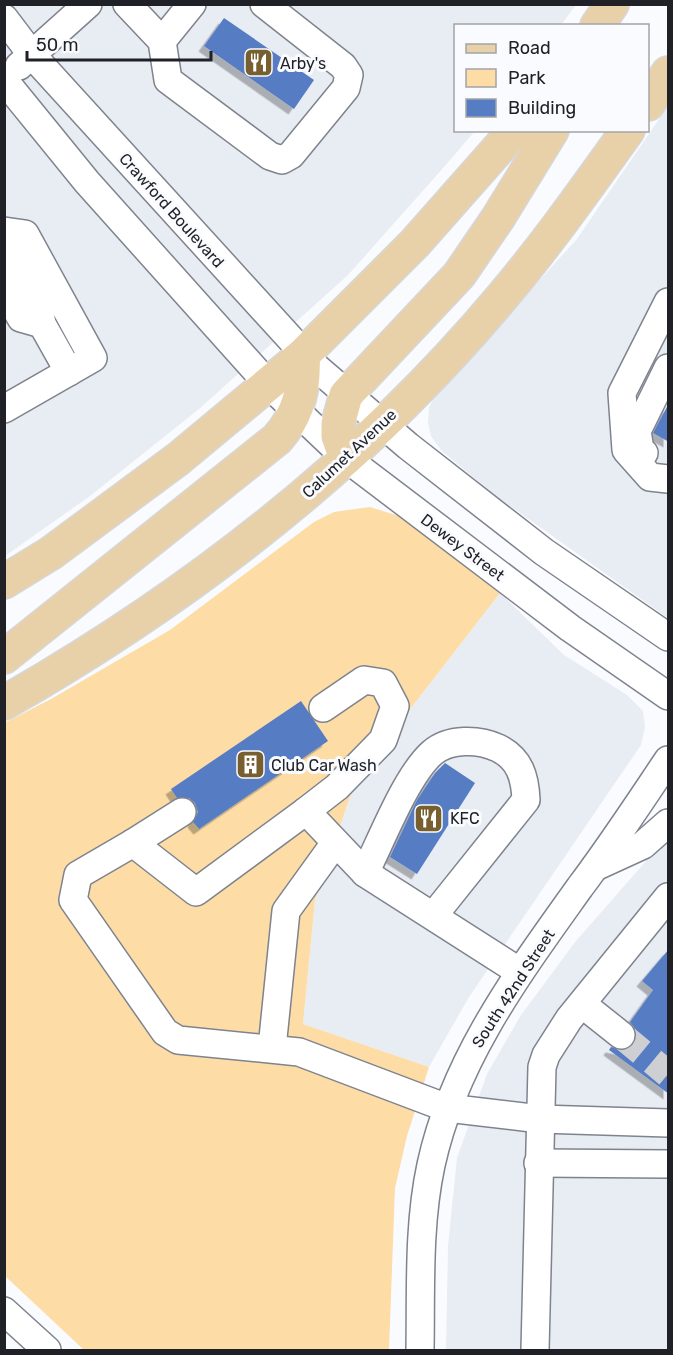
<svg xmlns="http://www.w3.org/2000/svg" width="673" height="1355" font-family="Rubik,sans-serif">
<defs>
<filter id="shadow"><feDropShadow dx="-5.5" dy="5.5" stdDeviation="0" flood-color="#0004"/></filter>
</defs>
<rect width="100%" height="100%" fill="#fafbfe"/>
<g fill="#e8ecf3">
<path d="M5,5H576L561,25L456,26V130L475,131L444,167L348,275L199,409L90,496L5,556Z"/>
<path d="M668,106V618L499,498L467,472L441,450L431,436L428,423L429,407L437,392L577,239Z"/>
<path d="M500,593L564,655L627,695L643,711L645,727L641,745L469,997L429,1067L303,1024L315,900L356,779Z"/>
<path d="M668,836V1350H446L448,1246L457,1158L487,1074L521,1015L576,941Z"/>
</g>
<path fill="#fddda5" d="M370,507L402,517L500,593L356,779L315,900L303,1024L429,1067L407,1136L395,1188L389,1350H84L5,1276L4,723L51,699L170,630L314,522L334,512Z"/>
<g fill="#567cc4" filter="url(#shadow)">
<path d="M224,18L314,80L294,109L204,46Z"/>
<path d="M669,403V442L653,433Z"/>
<path d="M301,701L328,741L199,829L193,822L198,812L195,803L189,798H177L171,789Z"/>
<path d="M445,763L475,783L417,874L390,857L417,800L435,773Z"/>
<path d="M669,949V1094L609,1050L611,1047L626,1050L634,1044L636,1030L630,1022L653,990L642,981Z"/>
</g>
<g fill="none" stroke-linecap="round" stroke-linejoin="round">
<path stroke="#cecfd3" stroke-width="27" stroke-dasharray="27 14" stroke-linecap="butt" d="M621,1035L668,1074"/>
<defs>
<g id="minor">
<path d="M127,4L162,41L168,80L270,156L282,160L291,155L346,88L349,75L343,66L264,4"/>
<path d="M4,18L32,55L318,369L408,446L544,552L668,637"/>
<path d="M162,41L192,4"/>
<path d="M19,66L88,4"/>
<path d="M4,80L87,182L268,384L346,458L570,628L668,696"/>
<path d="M4,231L25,234L93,358L4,409"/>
<path d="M4,249L39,307L42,324L69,372"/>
<path d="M4,288L21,318L42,324"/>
<path d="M668,302L622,393L626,450L650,477L668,479"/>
<path d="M644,453L640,450L637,431L668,368"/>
<path d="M306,811L337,787L383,740L395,706L383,683L364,680L323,708"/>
<path d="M133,843L182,812"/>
<path d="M595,867L643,845L668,823"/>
<path d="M365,873C381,841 406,776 432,753C449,738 479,739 498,748C520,759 525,777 526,800L434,915"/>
<path d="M520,972L365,873L306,811L196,892L133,843L78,875L73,900L165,1032L178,1040L299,1052L447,1108L540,1119L668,1123"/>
<path d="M582,1004L621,1035"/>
<path d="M272,1048L286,911L335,843"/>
<path d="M538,1163L668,1164"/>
<path d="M4,1311L47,1350"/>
<path d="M420,1350C421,1289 418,1225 431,1165C454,1059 518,974 580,887C611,846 639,803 668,760"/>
<path d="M535,1350L542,1067L546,1055L569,1019L668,897"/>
</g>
<g id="major">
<path d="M597,26L612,4"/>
<path d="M648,104L668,73"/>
<path d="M346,458L338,436V424L346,395L459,275L498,218L552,130"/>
<path d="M4,582L51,553L178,459L303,355L415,243L515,130"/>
<path d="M4,657L277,439C299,415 305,387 303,355"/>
<path d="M4,703C191,596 363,463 502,297C547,244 587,187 628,130"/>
</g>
</defs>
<use href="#minor" stroke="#7e838e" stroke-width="30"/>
<use href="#major" stroke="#d7d7d8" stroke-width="36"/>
<use href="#minor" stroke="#fff" stroke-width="27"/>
<use href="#major" stroke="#e8d1a9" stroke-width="33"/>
</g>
<defs>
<symbol id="restaurant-square" viewBox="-11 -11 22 22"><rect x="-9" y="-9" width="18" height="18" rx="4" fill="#785f30" stroke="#fafbfe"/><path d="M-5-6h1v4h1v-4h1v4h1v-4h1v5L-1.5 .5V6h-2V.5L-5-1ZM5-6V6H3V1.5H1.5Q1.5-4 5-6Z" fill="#fff"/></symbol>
<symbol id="building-square" viewBox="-11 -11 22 22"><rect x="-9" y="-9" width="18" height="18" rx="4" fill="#785f30" stroke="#fafbfe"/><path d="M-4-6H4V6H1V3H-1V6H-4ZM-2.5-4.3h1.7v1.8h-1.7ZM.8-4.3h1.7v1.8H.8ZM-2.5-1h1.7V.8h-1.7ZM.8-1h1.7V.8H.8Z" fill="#fff"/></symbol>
</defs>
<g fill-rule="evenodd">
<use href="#restaurant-square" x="242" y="46" width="33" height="33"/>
<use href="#building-square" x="234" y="748" width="33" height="33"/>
<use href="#restaurant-square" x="412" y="802" width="33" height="33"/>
</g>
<g text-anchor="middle" stroke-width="6" stroke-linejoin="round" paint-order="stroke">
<g font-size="16" fill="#1f2126" stroke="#fafbfe" text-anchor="start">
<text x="280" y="69">Arby's</text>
<text x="271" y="771">Club Car Wash</text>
<text x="450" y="824">KFC</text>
</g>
<g font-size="16" fill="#1f2126" stroke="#fafbfe">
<text transform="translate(172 210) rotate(48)" y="6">Crawford Boulevard</text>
<text transform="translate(349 453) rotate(-43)" y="6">Calumet Avenue</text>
<text transform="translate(463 547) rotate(37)" y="6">Dewey Street</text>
<text transform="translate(513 988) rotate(-57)" y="6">South 42nd Street</text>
</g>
</g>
<rect width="673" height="1355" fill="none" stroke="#1f2126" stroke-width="12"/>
<rect x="454" y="24" width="195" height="108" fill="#fafbfe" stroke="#a2a4a8" stroke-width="1.5"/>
<rect x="466" y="44" width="30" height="9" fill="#e8d1a9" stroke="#a2a4a8" stroke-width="1.5"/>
<text x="508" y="54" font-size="18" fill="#1f2126">Road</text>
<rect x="466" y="69" width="30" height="18" fill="#fddda5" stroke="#a2a4a8" stroke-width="1.5"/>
<text x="508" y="84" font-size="18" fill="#1f2126">Park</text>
<rect x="466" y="99" width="30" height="18" fill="#567cc4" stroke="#a2a4a8" stroke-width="1.5"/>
<text x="508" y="114" font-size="18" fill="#1f2126">Building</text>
<path d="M27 51v9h184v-9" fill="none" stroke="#1f2126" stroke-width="3"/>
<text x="36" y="51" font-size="18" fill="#1f2126" stroke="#fafbfe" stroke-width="4.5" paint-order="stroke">50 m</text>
</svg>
